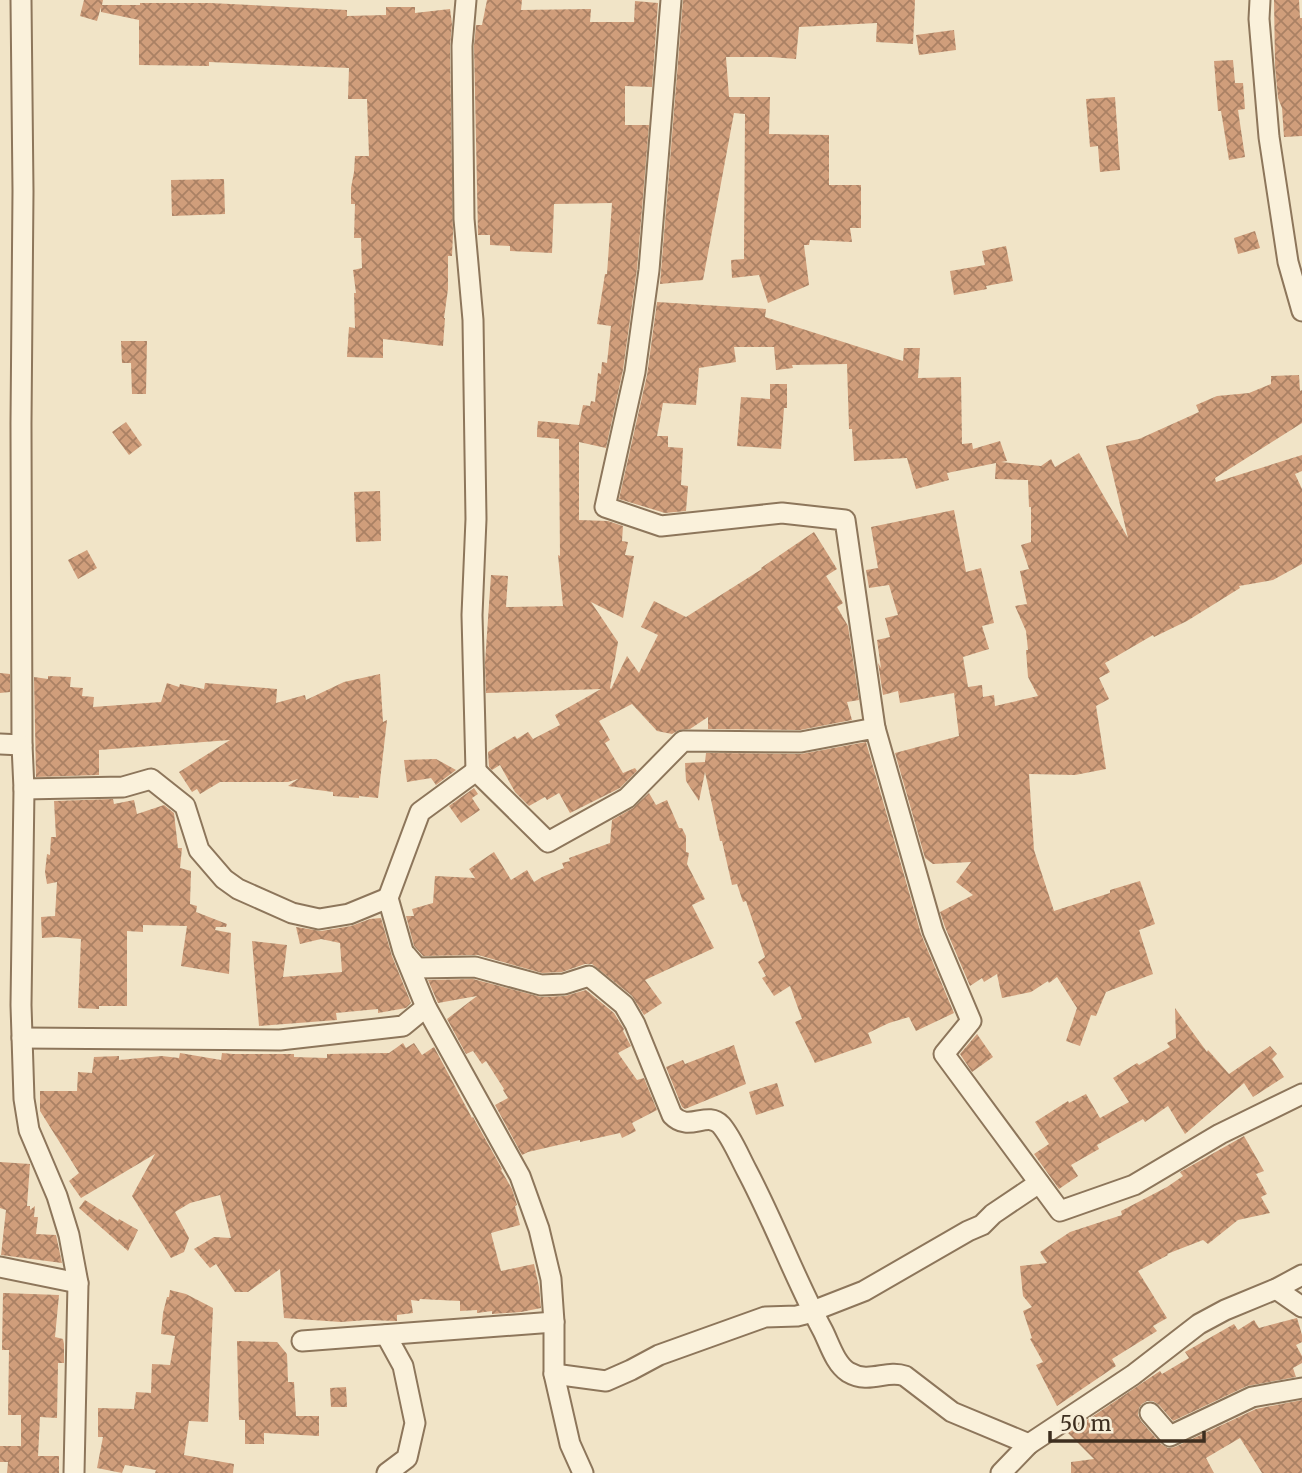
<svg xmlns="http://www.w3.org/2000/svg" width="1302" height="1473" font-family="Merriweather,serif">
<defs>
<pattern id="building-cross-hatch" width="8" height="8" patternUnits="userSpaceOnUse" patternTransform="scale(1.75)"><rect width="8" height="8" fill="#d09e7b"/><path d="M0 0l8 8M0 8l8-8" fill="none" stroke="#aa8164"/></pattern>
</defs>
<rect width="100%" height="100%" fill="#f1e4c7"/>
<g fill="url(#building-cross-hatch)">
<path d="M84,0H103L102,5H140V3H210L347,10V16L386,15V7H415V13L450,9L452,24L450,46L453,234L452,256H448V289L444,318H445L443,346L383,339V358L347,357L349,327L355,328L354,293H356L353,270L362,268L361,238H354L355,204H351V188L354,172L355,156H369L367,99H348L349,68L209,62V66L139,65V20L101,12V7L97,21L80,16Z"/>
<path d="M487,0H522L521,10L591,9L590,22H634L635,1L658,3L652,87L625,86V125H649L637,269L623,370L606,448L579,442V520L608,521L623,526L622,541L628,542L625,555L634,556L623,618L591,602L618,642L610,688L611,689L627,656L639,673L658,635L641,627L654,601L686,617L762,569L761,568L814,532L837,569L826,576L843,603L837,607L848,626L859,700L847,702L852,720L800,730L708,729V717L690,729L679,730L672,734L657,731L632,704L599,721L610,740L605,743L623,773L635,768L637,771L620,788L570,813L559,793L547,800L545,797L529,806L515,792L500,765L492,770L489,767L488,752L515,736L517,739L528,732L533,739L560,725L555,715L601,689L486,693L485,663L491,575L508,576L506,607L563,606L558,555L560,556L559,439L537,437V432L538,421L579,425L583,405L590,406L591,401L595,402L598,373L601,374L602,362L607,363L611,326L597,324L605,274H607L612,203L554,204L552,253L510,251V246L490,245V235H478L474,46L476,25H482Z"/>
<path d="M683,0H915L913,44L876,42L877,23L799,27L796,59L771,57H726L729,97H770L769,134L829,135V185H861V228H850L852,242L810,240L809,245H804L809,285L768,303L759,275L732,278L731,260L744,259L745,114L734,113L703,280L660,284Z"/>
<path d="M1274,0H1299L1300,18H1302V136L1284,137L1282,108L1278,98L1275,66Z"/>
<path d="M954,30L956,50L919,55L916,35Z"/>
<path d="M1233,60L1235,83H1243L1245,109L1238,110L1245,157L1229,160L1221,111H1218L1214,61Z"/>
<path d="M1115,97L1120,170L1100,172L1098,146L1090,147L1086,99Z"/>
<path d="M224,179L225,214L172,216L171,180Z"/>
<path d="M1255,231L1260,248L1238,254L1234,238Z"/>
<path d="M1006,246L1013,281L986,286L987,289L954,295L950,271L985,265L982,251Z"/>
<path d="M657,302L766,309L765,317L903,361L904,348H920L918,378L961,377L962,444L972,443L973,449L1000,441L1007,461L1001,462L1041,466L1051,459L1055,467L1079,453L1128,538L1106,446L1139,439L1199,412L1196,405L1217,396L1249,393L1271,384V376L1299,375L1300,391L1302,390V423L1215,478L1216,482L1302,455V471L1295,474L1302,489V564L1273,580L1239,586L1240,588L1187,621L1154,637L1153,635L1105,663L1110,672L1099,678L1109,699L1096,706L1106,769L1075,775L1029,774L1034,850L1054,911L1110,893V890L1140,881L1155,924L1139,930L1153,974L1106,992L1096,1016L1091,1015L1080,1046L1066,1041L1077,1008L1057,977L1049,983L1048,981L1031,992L1002,998L997,974L984,982L982,978L970,986L945,927L940,912L973,895L956,882L971,862L933,864L925,858L895,753L959,736L954,693L900,703L898,691L883,695L878,663L881,668L877,640L890,637L885,618L898,615L889,585L869,588L866,570L878,568L871,527L954,510L966,572L981,568L994,623L982,626L989,649L963,657L968,687L982,685L983,697L994,695L995,706L1038,696L1028,677L1026,650H1028L1026,631L1015,606L1027,604L1020,571L1029,569L1021,545L1031,542V507H1029L1028,480L995,479L996,463L947,473L949,480L916,489L907,458L854,461L852,429H849L847,364L792,365L793,368L776,370L774,347H734L736,362L699,368L696,405L663,403L657,436H668V447L683,448L681,485L688,486L686,511L665,513L619,499L647,375Z"/>
<path d="M121,341H147L146,394H132L131,363H122Z"/>
<path d="M770,384H787V408H784L781,449L737,446L741,397L770,399Z"/>
<path d="M126,422L142,445L129,455L112,432Z"/>
<path d="M380,491L381,541L356,542L354,492Z"/>
<path d="M87,550L97,568L78,579L68,560Z"/>
<path d="M0,673L10,674V692L0,693Z"/>
<path d="M380,674L383,722L387,720L378,798L359,796V798L333,796V792L288,786L298,779L288,782H220L200,794L197,789L192,792L179,772L230,740L99,750V775L36,777L34,677L48,679V676L71,677L70,687L83,688L82,696L94,697L93,707L161,702L167,683L179,687L180,684L204,689L205,683L277,689L276,703L305,695L306,700L344,682Z"/>
<path d="M866,742L921,934L954,1013L916,1031L909,1017L889,1023L868,1033L872,1043L815,1063L795,1022L802,1019L790,986L774,996L762,978L766,976L758,962L765,957L746,901L743,902L737,884L732,885L722,841H720L705,772L699,801L686,781L685,763L705,762L706,753L801,754Z"/>
<path d="M436,759L456,770L436,785L431,778L407,782L404,760Z"/>
<path d="M474,788L478,794L472,798L480,810L461,823L449,806Z"/>
<path d="M649,793L656,805L667,800L679,828H682L686,836V852L689,853L687,864L705,899L692,905L714,948L645,980L662,1003L644,1015L632,996L592,964H585L562,972L542,973L478,955L423,956L414,946L406,916H414L412,909L433,903L435,876L475,878L469,869L494,852L511,880L527,870L534,882L542,877L564,868L562,863L570,861L569,858L610,843L612,820L633,808Z"/>
<path d="M113,799L114,804L134,800L137,814L164,805L174,813L178,848H182L180,868L191,871L190,904L197,906L196,912L227,924L226,927H216L215,930L231,933L229,974L181,966L187,926L143,925V932L127,931V1006H99V1009L78,1008L81,939L57,937L42,938L41,917L55,916L57,882L47,884L45,872L47,854L50,855L51,837H56L54,801Z"/>
<path d="M381,918L392,956L411,1003L406,1008L378,1013V1009L336,1013L337,1020L259,1026L252,941L287,945L283,977L342,972L340,943L321,939L300,944L296,927L321,931L351,926L370,919Z"/>
<path d="M473,979L541,997L565,996L586,990L614,1013L624,1029L623,1031L631,1046L618,1053L637,1080L644,1078L657,1110L632,1123L636,1131L622,1138L620,1133L580,1142V1140L528,1152L522,1155L495,1105L508,1098L503,1090L504,1089L486,1061L482,1064L473,1051L466,1054L447,1019L477,996L438,1003L428,980Z"/>
<path d="M1175,1008L1207,1052L1208,1050L1229,1074L1270,1046L1277,1054L1272,1059L1284,1077L1253,1097L1244,1083L1185,1134L1168,1106L1145,1122L1143,1119L1097,1145L1099,1149L1071,1165L1078,1176L1059,1189L1034,1154L1049,1144L1035,1122L1068,1101L1069,1103L1086,1094L1100,1118L1129,1102L1113,1078L1137,1063L1139,1065L1170,1047L1167,1043L1176,1038Z"/>
<path d="M977,1034L993,1057L972,1072L960,1054Z"/>
<path d="M403,1043L406,1048L414,1043L422,1055L434,1047L472,1118L473,1117L502,1169L501,1170L512,1189L517,1205L515,1206L520,1225L491,1233L501,1271L534,1264L539,1287L541,1308L521,1312L492,1314V1311L477,1313V1310L460,1311V1301L420,1299L419,1301L411,1300L413,1313L397,1315V1321L367,1320L341,1322L284,1318L280,1269L248,1292H235L216,1264L210,1268L194,1249L214,1237L231,1238L220,1195L190,1203L175,1212L189,1238L184,1252L171,1258L132,1196L155,1154L81,1198L69,1181L79,1173L40,1111V1091H77L78,1072L92,1073L94,1057L119,1056V1060L162,1056L179,1058L180,1053L221,1060L222,1053L233,1054H294V1057L327,1058V1054L389,1053Z"/>
<path d="M734,1045L746,1084L685,1109L682,1107L666,1067L683,1060L685,1064Z"/>
<path d="M777,1083L784,1106L756,1115L749,1092Z"/>
<path d="M1244,1136L1264,1171L1256,1174L1267,1194L1261,1197L1270,1213L1238,1220L1208,1244L1203,1240L1167,1254L1168,1255L1138,1271L1167,1318L1153,1326L1157,1331L1112,1359L1116,1366L1057,1406L1036,1365L1043,1362L1030,1339L1032,1338L1023,1311L1032,1307L1023,1296L1020,1266L1047,1263L1040,1252L1070,1232L1122,1215L1121,1211L1167,1187L1183,1176L1180,1172Z"/>
<path d="M0,1162L30,1164L27,1206H30V1210L35,1206L34,1217H38L36,1234L56,1235L62,1263L1,1255L6,1210L0,1208Z"/>
<path d="M85,1200L118,1221L119,1219L138,1230L128,1251L79,1208Z"/>
<path d="M170,1290L186,1294L213,1308L208,1422L189,1421L184,1455L234,1464L233,1473H155L156,1470L125,1465L122,1473L97,1468L103,1437H98V1408L134,1409L136,1392L151,1393L152,1364L170,1365L175,1336L161,1334L163,1313L167,1297H169Z"/>
<path d="M3,1293L59,1295L55,1337L63,1339L64,1344V1363H58L57,1418L40,1417L38,1456H59V1473H7L8,1462H0V1446H21V1415H8L9,1350H2Z"/>
<path d="M1297,1318L1302,1335V1342L1296,1345L1302,1356V1363L1293,1368L1296,1377L1247,1386L1173,1421L1159,1405L1153,1401H1147L1142,1404L1139,1408L1138,1415L1141,1421L1161,1444L1168,1448L1175,1447L1256,1409L1302,1400V1473H1262L1240,1438L1206,1458L1214,1473H1071V1462L1094,1459L1068,1433L1151,1377L1160,1371L1162,1374L1189,1358L1185,1352L1234,1324L1238,1330L1254,1320L1259,1328Z"/>
<path d="M237,1341L277,1342L287,1354L288,1382H294L296,1416H319V1436L264,1433V1444H245V1420H239Z"/>
<path d="M346,1387L347,1407H331L330,1388Z"/>
</g>
<g fill="none" stroke-linecap="round" stroke-linejoin="round">
<defs>
<g id="street">
<path d="M21,0L23,191L21,424L22,745L24,789L21,1005L24,1099L29,1130L57,1196L69,1235L78,1283L74,1473"/>
<path d="M466,0L462,46L463,134L464,219L473,320L476,519L472,615L476,771"/>
<path d="M671,0L649,270L635,372L605,507L661,526L782,513L845,520L875,728"/>
<path d="M1260,0L1259,19L1269,137L1288,262L1302,311"/>
<path d="M0,744L22,745"/>
<path d="M24,789L123,787L151,779L185,806L199,850L224,879L238,889L292,913L319,919L349,914L388,898"/>
<path d="M406,955L417,968L475,967L541,985L564,984L589,976L624,1005L635,1024L672,1115C689,1133 707,1110 721,1125C732,1138 739,1156 747,1171C775,1224 795,1279 823,1331C830,1345 835,1363 848,1372C870,1385 886,1369 905,1376L952,1412L1029,1444"/>
<path d="M22,1038L280,1040L403,1026L426,1007"/>
<path d="M0,1267L78,1283"/>
<path d="M1276,1289L1302,1307"/>
<path d="M386,1335L403,1366L415,1423L407,1458L387,1473"/>
<path d="M302,1341L554,1322"/>
<path d="M554,1374L606,1381L631,1370L659,1355L765,1317L797,1316L805,1314L864,1291L968,1231L982,1225L993,1214L1039,1183"/>
<path d="M1150,1413L1170,1436L1252,1397L1302,1388"/>
<path d="M583,1473L570,1444L554,1374V1322L551,1279L539,1229L520,1176L426,1007L403,951L388,898L420,812L476,771L548,842L627,798L683,741L801,742L875,728L933,931L971,1021L944,1054L1060,1211L1134,1185L1220,1134L1302,1094"/>
<path d="M1001,1473L1029,1444L1133,1375L1199,1324L1225,1310L1276,1289L1302,1275"/>
</g>
</defs>
<use href="#street" stroke="#8d765b" stroke-width="23"/>
<use href="#street" stroke="#faf1db" stroke-width="19"/>
</g>
<path d="M1050 1431v10h154v-10" fill="none" stroke="#3d2e1f" stroke-width="3.5"/>
<text x="1060" y="1431" font-size="21" fill="#3d2e1f" stroke="#f7eed7" stroke-width="5" paint-order="stroke">50 m</text>
</svg>
